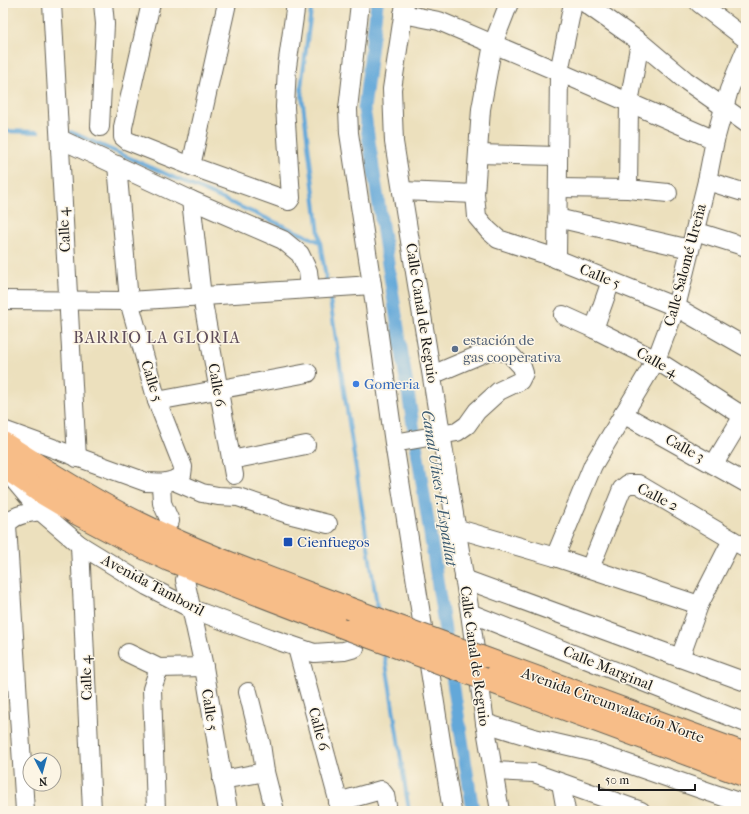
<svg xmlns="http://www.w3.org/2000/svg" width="749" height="814" font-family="'IM FELL French Canon',serif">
<rect width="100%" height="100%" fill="#fcf5e5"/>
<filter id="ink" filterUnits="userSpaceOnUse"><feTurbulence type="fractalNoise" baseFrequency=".025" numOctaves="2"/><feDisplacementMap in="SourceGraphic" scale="8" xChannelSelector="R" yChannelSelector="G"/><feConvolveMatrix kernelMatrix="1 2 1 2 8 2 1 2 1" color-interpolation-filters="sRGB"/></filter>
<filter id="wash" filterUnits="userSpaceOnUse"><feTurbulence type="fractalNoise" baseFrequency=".012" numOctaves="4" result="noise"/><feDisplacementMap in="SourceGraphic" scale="16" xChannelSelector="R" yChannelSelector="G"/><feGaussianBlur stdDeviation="0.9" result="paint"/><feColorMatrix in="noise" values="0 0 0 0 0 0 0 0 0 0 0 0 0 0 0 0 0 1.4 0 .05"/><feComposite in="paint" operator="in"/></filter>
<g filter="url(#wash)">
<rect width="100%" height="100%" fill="#ece0bd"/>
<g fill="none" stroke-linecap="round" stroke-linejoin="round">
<g stroke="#64a8d9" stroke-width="4">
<path d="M312,3L301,87L320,242L327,284"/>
<path d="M3,131L38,132"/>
<path d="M71,132L320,242"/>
<path d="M329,293L378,612"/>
<path d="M384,650L409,811"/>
</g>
<path stroke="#64a8d9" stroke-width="13" d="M377,3L364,109L473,811"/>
</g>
</g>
<g filter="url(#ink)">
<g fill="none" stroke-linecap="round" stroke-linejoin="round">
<defs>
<g id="minor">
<path d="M52,3L77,458"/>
<path d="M151,3L123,127V137L128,141L191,166L289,201L291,198L285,107L287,67L296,3"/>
<path d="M360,3L348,109L349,133L372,285L394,443L452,811"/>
<path d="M405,3L392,89L394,142L470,613L485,723L500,811"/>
<path d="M509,3L493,44L481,109L475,194L477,217L488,230L498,239L547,255L676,307L746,347"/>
<path d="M585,3L640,42L685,80L746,123"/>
<path d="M699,3L746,39"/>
<path d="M403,14L439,21L559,72L715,140"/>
<path d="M100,127L105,24L103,3"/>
<path d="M60,139L191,200L283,240L300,254L308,271L310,289"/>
<path d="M478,154L558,156"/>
<path d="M191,166L227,3"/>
<path d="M707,181L746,193"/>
<path d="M558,188L628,189L668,193"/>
<path d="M628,189L629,103L640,42"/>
<path d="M402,191L475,194"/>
<path d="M191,200L202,297L234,475"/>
<path d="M557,218L690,249"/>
<path d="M695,231L746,247"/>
<path d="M557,259L559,72L573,3"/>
<path d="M3,300L129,301L372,285"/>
<path d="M563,315L594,329L656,360L746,418"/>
<path d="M594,329L611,281"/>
<path d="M157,401L308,373"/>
<path d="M623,414L746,483"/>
<path d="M3,430L146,482C160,483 170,484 182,475L183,467L157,401L129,301L117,165"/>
<path d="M394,443L457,432L467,425L477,411L499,391L520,381L524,373L522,367L509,353L491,350L432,375"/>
<path d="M231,460L306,445"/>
<path d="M714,464L746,411"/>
<path d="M13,479L40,511L80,545L147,586L192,609L270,638L314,653L344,651L355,648"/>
<path d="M174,481L202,493L218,496L238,497L288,514L328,524"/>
<path d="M161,483L162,503L170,521"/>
<path d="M455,528L555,557L699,605"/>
<path d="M80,545L92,811"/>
<path d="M555,557L593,465L656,360L676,307L707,181L715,140L729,90L746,49"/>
<path d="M590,568L622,489L628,484H638L746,548"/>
<path d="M464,579L746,682"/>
<path d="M185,580L204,667L228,811"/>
<path d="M470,613L746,723"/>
<path d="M297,648L341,811"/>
<path d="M128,653L159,668"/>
<path d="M680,658L699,605L732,540"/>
<path d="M248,692L261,744L265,772L275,811"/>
<path d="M485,723L534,738L594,752L738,802L746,807"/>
<path d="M494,771L534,773L641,811"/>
<path d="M222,780L265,772"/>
<path d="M561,783L566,811"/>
<path d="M338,802L381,790L385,795L388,811"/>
<path d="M25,811L7,525C13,514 29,513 40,511"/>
<path d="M156,811L152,689L159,668L204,667"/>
</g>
<g id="major">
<path d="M3,443L50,473"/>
<path d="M3,466L39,491"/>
</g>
<g id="highway">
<path d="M50,473C78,490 107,508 137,522C205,556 277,581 348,608"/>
<path d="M39,491L76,513L125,539L169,560L351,630"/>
<path d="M481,657L746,754"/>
<path d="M484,679L746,776"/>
</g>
</defs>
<use href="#minor" stroke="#656154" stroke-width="20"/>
<use href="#major" stroke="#656154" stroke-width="24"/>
<use href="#highway" stroke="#656154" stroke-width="24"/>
<use href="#minor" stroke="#fff" stroke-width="18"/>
<use href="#major" stroke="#f7bd88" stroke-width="22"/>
<use href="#highway" stroke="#f7bd88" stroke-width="22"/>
<defs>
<g id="highway-bridge">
<path d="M348,608L481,657"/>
<path d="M351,630L484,679"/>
</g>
</defs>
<use href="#highway-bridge" stroke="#656154" stroke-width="24" stroke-linecap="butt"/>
<use href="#highway-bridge" stroke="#f7bd88" stroke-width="22"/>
</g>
</g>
<circle fill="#5c6f8a" stroke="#fcf5e5" stroke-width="1.5" cx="455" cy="349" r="4"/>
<circle fill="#3f7fe0" stroke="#fcf5e5" stroke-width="1.5" cx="356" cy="384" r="4"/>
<rect fill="#1a4fb4" stroke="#fcf5e5" stroke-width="1.5" x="283" y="537" width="10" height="10" rx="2"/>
<g text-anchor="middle" stroke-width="3" stroke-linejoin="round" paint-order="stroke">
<g font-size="15" fill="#1c1c1c" stroke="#fcf5e5">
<text transform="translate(64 230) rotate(-93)" y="5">Calle 4</text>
<text transform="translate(685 265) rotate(-75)" y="5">Calle Salomé Ureña</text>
<text transform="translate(600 276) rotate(22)" y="5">Calle 5</text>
<text transform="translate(422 313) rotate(81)" y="5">Calle Canal de Reguio</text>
<text transform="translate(657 362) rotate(30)" y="5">Calle 4</text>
<text transform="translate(152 381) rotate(73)" y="5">Calle 5</text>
<text transform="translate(217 385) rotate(80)" y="5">Calle 6</text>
<text transform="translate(685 448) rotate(29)" y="5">Calle 3</text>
<text transform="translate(658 497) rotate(27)" y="5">Calle 2</text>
<text transform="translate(153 585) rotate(28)" y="5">Avenida Tamboril</text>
<text transform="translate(475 656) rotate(82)" y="5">Calle Canal de Reguio</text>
<text transform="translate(608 668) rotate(22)" y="5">Calle Marginal</text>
<text transform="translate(86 678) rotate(-92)" y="5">Calle 4</text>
<text transform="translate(613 705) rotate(20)" y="5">Avenida Circunvalación Norte</text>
<text transform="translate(210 710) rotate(81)" y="5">Calle 5</text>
<text transform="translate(319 729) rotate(75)" y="5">Calle 6</text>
</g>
<g font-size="15" fill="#4e5e75" stroke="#fcf5e5" text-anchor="start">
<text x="463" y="345">estación de<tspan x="463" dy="17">gas cooperativa</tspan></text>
</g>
<g font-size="15" fill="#366cbe" stroke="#fcf5e5" text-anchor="start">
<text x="364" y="389">Gomeria</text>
</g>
<g font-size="15" fill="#164399" stroke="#fcf5e5" text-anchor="start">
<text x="297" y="547">Cienfuegos</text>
</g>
<g font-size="16" letter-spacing="1" fill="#5f4d5a" stroke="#fcf5e5">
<text x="157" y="343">BARRIO LA GLORIA</text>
</g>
<g font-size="16" font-style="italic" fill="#3c5b71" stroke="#fcf5e5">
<text transform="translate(440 488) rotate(81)" y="6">Canal Ulises F. Espaillat</text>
</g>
</g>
<rect width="749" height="814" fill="none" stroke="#fcf5e5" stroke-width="16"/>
<g transform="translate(42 772) rotate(174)"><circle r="19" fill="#fcf5e5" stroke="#a29e95"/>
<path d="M0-3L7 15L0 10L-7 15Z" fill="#1f6fb2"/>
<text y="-6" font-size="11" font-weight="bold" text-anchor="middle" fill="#1c1c1c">N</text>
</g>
<path d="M599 784v6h96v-6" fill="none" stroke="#1c1c1c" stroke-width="2"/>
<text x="605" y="784" font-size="12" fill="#1c1c1c" stroke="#fcf5e5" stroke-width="3" paint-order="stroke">50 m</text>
</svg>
